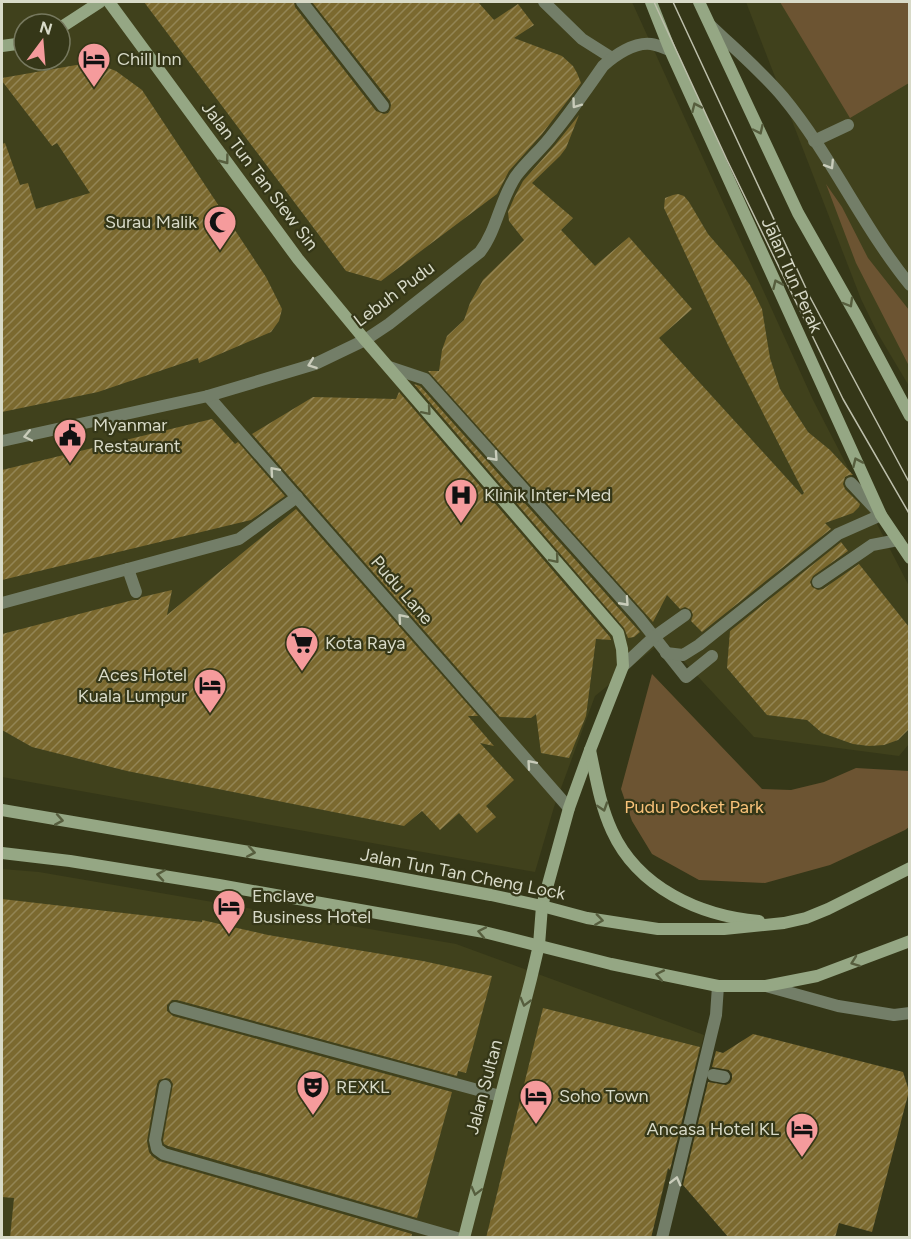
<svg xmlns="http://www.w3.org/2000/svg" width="911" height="1239" font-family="Figtree,sans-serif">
<defs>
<pattern id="building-hatch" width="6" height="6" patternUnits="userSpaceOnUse" patternTransform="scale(1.5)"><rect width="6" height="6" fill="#7b692f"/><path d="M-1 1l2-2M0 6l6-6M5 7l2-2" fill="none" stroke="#938555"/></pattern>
</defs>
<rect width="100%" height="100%" fill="#353718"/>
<g fill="#40411c" fill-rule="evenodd">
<path d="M2,2H632L813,400L909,586V744L899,756L754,737L664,640L595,696L554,807L535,872L2,777ZM24,24H60V60H24Z"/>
<path d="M746,2H909V386L878,334L861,299Z"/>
<path d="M2,869L39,872L456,944L704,1035L651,1237H2Z"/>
</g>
<g fill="#6c5432">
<path d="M780,2H909V83L850,118Z"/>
<path d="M826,184L842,207L868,258L909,310V366L856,263Z"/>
<path d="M652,674L762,789L791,790L824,782L856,768L909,771V827L905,830L830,865L765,883L699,880L652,854L632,821L621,789Z"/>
</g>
<g fill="url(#building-hatch)">
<path d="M144,2H294L295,7L376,111L384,114L388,113L390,110L391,105L390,101L312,2H478L494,20L518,4L534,25L514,38L562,56L573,66L577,73L581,83L542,134L509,171L497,194L381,281L346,271Z"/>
<path d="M82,64L103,66L116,71L142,90L266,277L282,309L279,321L271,332L199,363L198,358L98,392L2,412V144L5,143L20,185L28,183L36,209L90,193L57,143L52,146L2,81V78Z"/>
<path d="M579,115L566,148L560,156L532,183L573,218L561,230L595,266L629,237L692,309L659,338L802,495L804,493L728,345L664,208L665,198L673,195L678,194L684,196L689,202L708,234L734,264L750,285L762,309L770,358L780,389L808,432L830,450L853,475H849L845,477L843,484L845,489L860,504L859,507L853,513L825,523L831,529L702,632L691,621L693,615L691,610L685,607L680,609L667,595L653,622L428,371H439L442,350L447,336L464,320L470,303L483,280L524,240L509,221L508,212L514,198L523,181L555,145Z"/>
<path d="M414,384L420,386L640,632L634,637L628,638L624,628Z"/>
<path d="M399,392L610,637L611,640L596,639L586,716L569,758L541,753L536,714L531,718L500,717L252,434L313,397L396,399Z"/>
<path d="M212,419L235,444L238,442L285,496L251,520L2,580V470Z"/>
<path d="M296,509L478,716H468L494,746L480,743L514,780L486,806L496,817L477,833L459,813L440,830L422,811L404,826L127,771L32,747L2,730V634L133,600H138L142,597L172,590L167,615Z"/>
<path d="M841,542L848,551L813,576L810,582L812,587L818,590L823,589L859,564L909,627V729L898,740L884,745L869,746L853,744L822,733L807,720L767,715L727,668L730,631Z"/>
<path d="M2,899L202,922V920L268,935L423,961L492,976L466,1073L458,1071L457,1076L177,1000H172L167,1005V1011L173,1016L452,1092L417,1218L168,1146L164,1144L163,1140L173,1084L170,1079L166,1078L159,1080L157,1084L147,1141L149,1152L152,1156L159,1161L412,1234L411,1238H10L14,1198L2,1197Z"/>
<path d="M543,1008L700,1047L670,1170L668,1168L651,1238H486Z"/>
<path d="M753,1034L903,1072L909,1091L872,1232L839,1223L835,1238H729L683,1185L708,1082L726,1085L730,1083L732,1079V1074L729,1070L712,1067L716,1051L723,1053Z"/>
</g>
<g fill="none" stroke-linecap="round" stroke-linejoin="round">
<g stroke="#737e68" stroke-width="12">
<path d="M302,2L383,106"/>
<path d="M544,2L582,39L612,58"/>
<path d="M711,26C735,49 761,71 783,97C831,155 862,226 910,285"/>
<path d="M814,141L848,125"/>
<path d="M389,367L425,379L639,618L686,677L712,656"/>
<path d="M208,396L569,808"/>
<path d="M128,569L136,592"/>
<path d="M818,582L872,545L898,540"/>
<path d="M2,603L239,539L297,497"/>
<path d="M666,653L683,655L699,645L838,534L881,515L851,483"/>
<path d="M623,666L654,637L685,615"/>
<path d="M766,986L838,1006L894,1015L910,1013"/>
<path d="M175,1008L500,1096"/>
<path d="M713,1075L724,1077"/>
<path d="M165,1086L155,1140L157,1149L164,1154L457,1238"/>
<path d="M662,1238L716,1015L718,986"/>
</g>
<path stroke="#737e68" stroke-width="12" d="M2,441L208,396L315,364L365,340L389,324L480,252C497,230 500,199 516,176C527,161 542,149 553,134C571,112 587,89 603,66C615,55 634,42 651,44C658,45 664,48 670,50"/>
<g stroke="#95a784" stroke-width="12">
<path d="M109,2L298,259L365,340L618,633L622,649L623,666L590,750L569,808L542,906L539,945L531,979L464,1238"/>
<path d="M651,2L670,50L881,515L910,558"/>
<path d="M699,2L798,213L857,317L910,416"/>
<path d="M60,28L100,2"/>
<path d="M2,46L24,43"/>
<path d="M590,750C596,778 600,805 612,831C638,888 700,916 759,921"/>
<path d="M2,810L367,872L491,895L542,906L587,918L658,929H724L784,923L806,918L828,909L910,868"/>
<path d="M2,853L70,861L219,885L484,932L611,964L718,986H766L817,976L910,941"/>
</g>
<g stroke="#bdbfab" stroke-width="1.5">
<path d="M654,2L727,160L843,399L910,515"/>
<path d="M673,2L810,297L910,484"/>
</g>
</g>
<defs><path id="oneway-chevron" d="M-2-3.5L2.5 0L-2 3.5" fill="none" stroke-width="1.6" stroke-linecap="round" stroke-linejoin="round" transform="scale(1.5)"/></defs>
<g stroke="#c9ccba">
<use href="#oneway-chevron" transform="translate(576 104) rotate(126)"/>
<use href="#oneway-chevron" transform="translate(830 165) rotate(58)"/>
<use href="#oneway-chevron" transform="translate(312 364) rotate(160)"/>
<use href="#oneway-chevron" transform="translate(28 436) rotate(168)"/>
<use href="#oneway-chevron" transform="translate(494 457) rotate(48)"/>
<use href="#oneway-chevron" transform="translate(274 471) rotate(-131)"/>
<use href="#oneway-chevron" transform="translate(625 602) rotate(48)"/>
<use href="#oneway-chevron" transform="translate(402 618) rotate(-131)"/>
<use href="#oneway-chevron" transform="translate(531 764) rotate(-131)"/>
<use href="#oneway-chevron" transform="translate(676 1181) rotate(-76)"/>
</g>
<g stroke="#575e3e">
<use href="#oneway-chevron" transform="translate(696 107) rotate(-114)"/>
<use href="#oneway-chevron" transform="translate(759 130) rotate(65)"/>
<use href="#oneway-chevron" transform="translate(225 160) rotate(53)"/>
<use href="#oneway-chevron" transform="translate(777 284) rotate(-114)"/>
<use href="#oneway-chevron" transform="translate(849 303) rotate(60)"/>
<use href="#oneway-chevron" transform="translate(427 411) rotate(49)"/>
<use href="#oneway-chevron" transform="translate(857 462) rotate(-114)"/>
<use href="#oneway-chevron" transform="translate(555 559) rotate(50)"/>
<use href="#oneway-chevron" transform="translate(603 807) rotate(72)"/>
<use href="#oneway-chevron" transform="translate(59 820) rotate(10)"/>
<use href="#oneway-chevron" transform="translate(251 852) rotate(10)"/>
<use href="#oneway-chevron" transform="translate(161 875) rotate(-171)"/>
<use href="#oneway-chevron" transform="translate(599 920) rotate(8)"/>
<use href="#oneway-chevron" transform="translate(482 932) rotate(-169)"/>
<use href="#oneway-chevron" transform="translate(855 962) rotate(160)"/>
<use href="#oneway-chevron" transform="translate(660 975) rotate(-169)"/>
<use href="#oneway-chevron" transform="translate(525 1002) rotate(105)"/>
<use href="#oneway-chevron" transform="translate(476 1191) rotate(104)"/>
</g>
<defs>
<symbol id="hotel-pin" viewBox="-11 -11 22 30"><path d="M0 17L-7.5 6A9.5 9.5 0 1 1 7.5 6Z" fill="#f59b9c" stroke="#353718"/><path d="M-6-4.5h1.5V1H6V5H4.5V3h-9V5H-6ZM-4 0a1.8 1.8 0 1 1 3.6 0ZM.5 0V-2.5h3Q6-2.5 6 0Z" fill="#111"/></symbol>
<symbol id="mosque-pin" viewBox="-11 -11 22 30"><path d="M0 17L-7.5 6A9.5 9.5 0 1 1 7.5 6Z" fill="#f59b9c" stroke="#353718"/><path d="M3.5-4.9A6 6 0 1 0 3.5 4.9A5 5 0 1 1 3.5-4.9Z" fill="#111"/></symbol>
<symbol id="civic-pin" viewBox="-11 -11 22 30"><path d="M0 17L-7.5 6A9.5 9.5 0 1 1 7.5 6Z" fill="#f59b9c" stroke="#353718"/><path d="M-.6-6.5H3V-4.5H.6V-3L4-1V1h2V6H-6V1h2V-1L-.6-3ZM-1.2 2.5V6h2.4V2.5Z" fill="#111"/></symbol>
<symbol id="hospital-pin" viewBox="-11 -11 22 30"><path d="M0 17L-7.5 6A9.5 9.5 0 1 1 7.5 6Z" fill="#f59b9c" stroke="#353718"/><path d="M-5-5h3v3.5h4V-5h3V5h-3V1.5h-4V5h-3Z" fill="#111"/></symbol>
<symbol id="supermarket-pin" viewBox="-11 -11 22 30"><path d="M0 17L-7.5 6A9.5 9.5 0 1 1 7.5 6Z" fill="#f59b9c" stroke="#353718"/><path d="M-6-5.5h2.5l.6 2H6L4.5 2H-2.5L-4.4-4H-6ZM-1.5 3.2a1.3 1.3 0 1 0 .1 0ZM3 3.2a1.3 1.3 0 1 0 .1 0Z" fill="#111"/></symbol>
<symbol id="theatre-pin" viewBox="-11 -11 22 30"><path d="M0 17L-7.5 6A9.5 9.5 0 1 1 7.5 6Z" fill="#f59b9c" stroke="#353718"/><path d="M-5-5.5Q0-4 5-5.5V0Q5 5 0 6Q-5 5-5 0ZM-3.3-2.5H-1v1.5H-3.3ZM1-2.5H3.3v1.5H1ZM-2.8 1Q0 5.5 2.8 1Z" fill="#111"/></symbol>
</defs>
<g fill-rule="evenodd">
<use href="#hotel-pin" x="75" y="40" width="38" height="52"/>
<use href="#mosque-pin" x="201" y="203" width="38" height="52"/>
<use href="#civic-pin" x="51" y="416" width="38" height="52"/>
<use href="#hospital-pin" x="442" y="476" width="38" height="52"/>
<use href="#supermarket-pin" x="283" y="624" width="38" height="52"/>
<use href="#hotel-pin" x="191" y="666" width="38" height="52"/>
<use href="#hotel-pin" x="210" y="887" width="38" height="52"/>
<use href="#theatre-pin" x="294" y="1068" width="38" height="52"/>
<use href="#hotel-pin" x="517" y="1077" width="38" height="52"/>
<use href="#hotel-pin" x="783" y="1110" width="38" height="52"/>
</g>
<g text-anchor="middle" stroke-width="4.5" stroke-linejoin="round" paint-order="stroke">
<g font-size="18" fill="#d8dac8" stroke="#353718" text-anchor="start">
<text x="117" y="65">Chill Inn</text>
<text x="197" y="228" text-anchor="end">Surau Malik</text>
<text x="93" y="431">Myanmar<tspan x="93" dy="21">Restaurant</tspan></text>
<text x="484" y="501">Klinik Inter-Med</text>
<text x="325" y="649">Kota Raya</text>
<text x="187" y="681" text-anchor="end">Aces Hotel<tspan x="187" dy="21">Kuala Lumpur</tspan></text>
<text x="252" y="902">Enclave<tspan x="252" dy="21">Business Hotel</tspan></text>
<text x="336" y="1093">REXKL</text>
<text x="559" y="1102">Soho Town</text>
<text x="779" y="1135" text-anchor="end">Ancasa Hotel KL</text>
</g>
<g font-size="18" fill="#d8dac8" stroke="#353718">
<text transform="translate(260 176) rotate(53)" y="6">Jalan Tun Tan Siew Sin</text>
<text transform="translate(792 275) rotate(66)" y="6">Jalan Tun Perak</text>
<text transform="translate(394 294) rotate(-37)" y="6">Lebuh Pudu</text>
<text transform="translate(402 590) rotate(49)" y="6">Pudu Lane</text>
<text transform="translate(463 874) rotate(11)" y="6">Jalan Tun Tan Cheng Lock</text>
<text transform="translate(484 1087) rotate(-75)" y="6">Jalan Sultan</text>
</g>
<g font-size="18" fill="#f8c279" stroke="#353718">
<text x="694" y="813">Pudu Pocket Park</text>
</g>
</g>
<rect width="911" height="1239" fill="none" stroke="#d8dac8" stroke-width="6"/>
<g transform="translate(42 42) rotate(16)"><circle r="28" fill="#353718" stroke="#76785e" stroke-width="1.5"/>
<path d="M0-4.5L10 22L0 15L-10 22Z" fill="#f59b9c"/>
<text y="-9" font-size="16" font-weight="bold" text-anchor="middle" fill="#d8dac8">N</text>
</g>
</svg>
